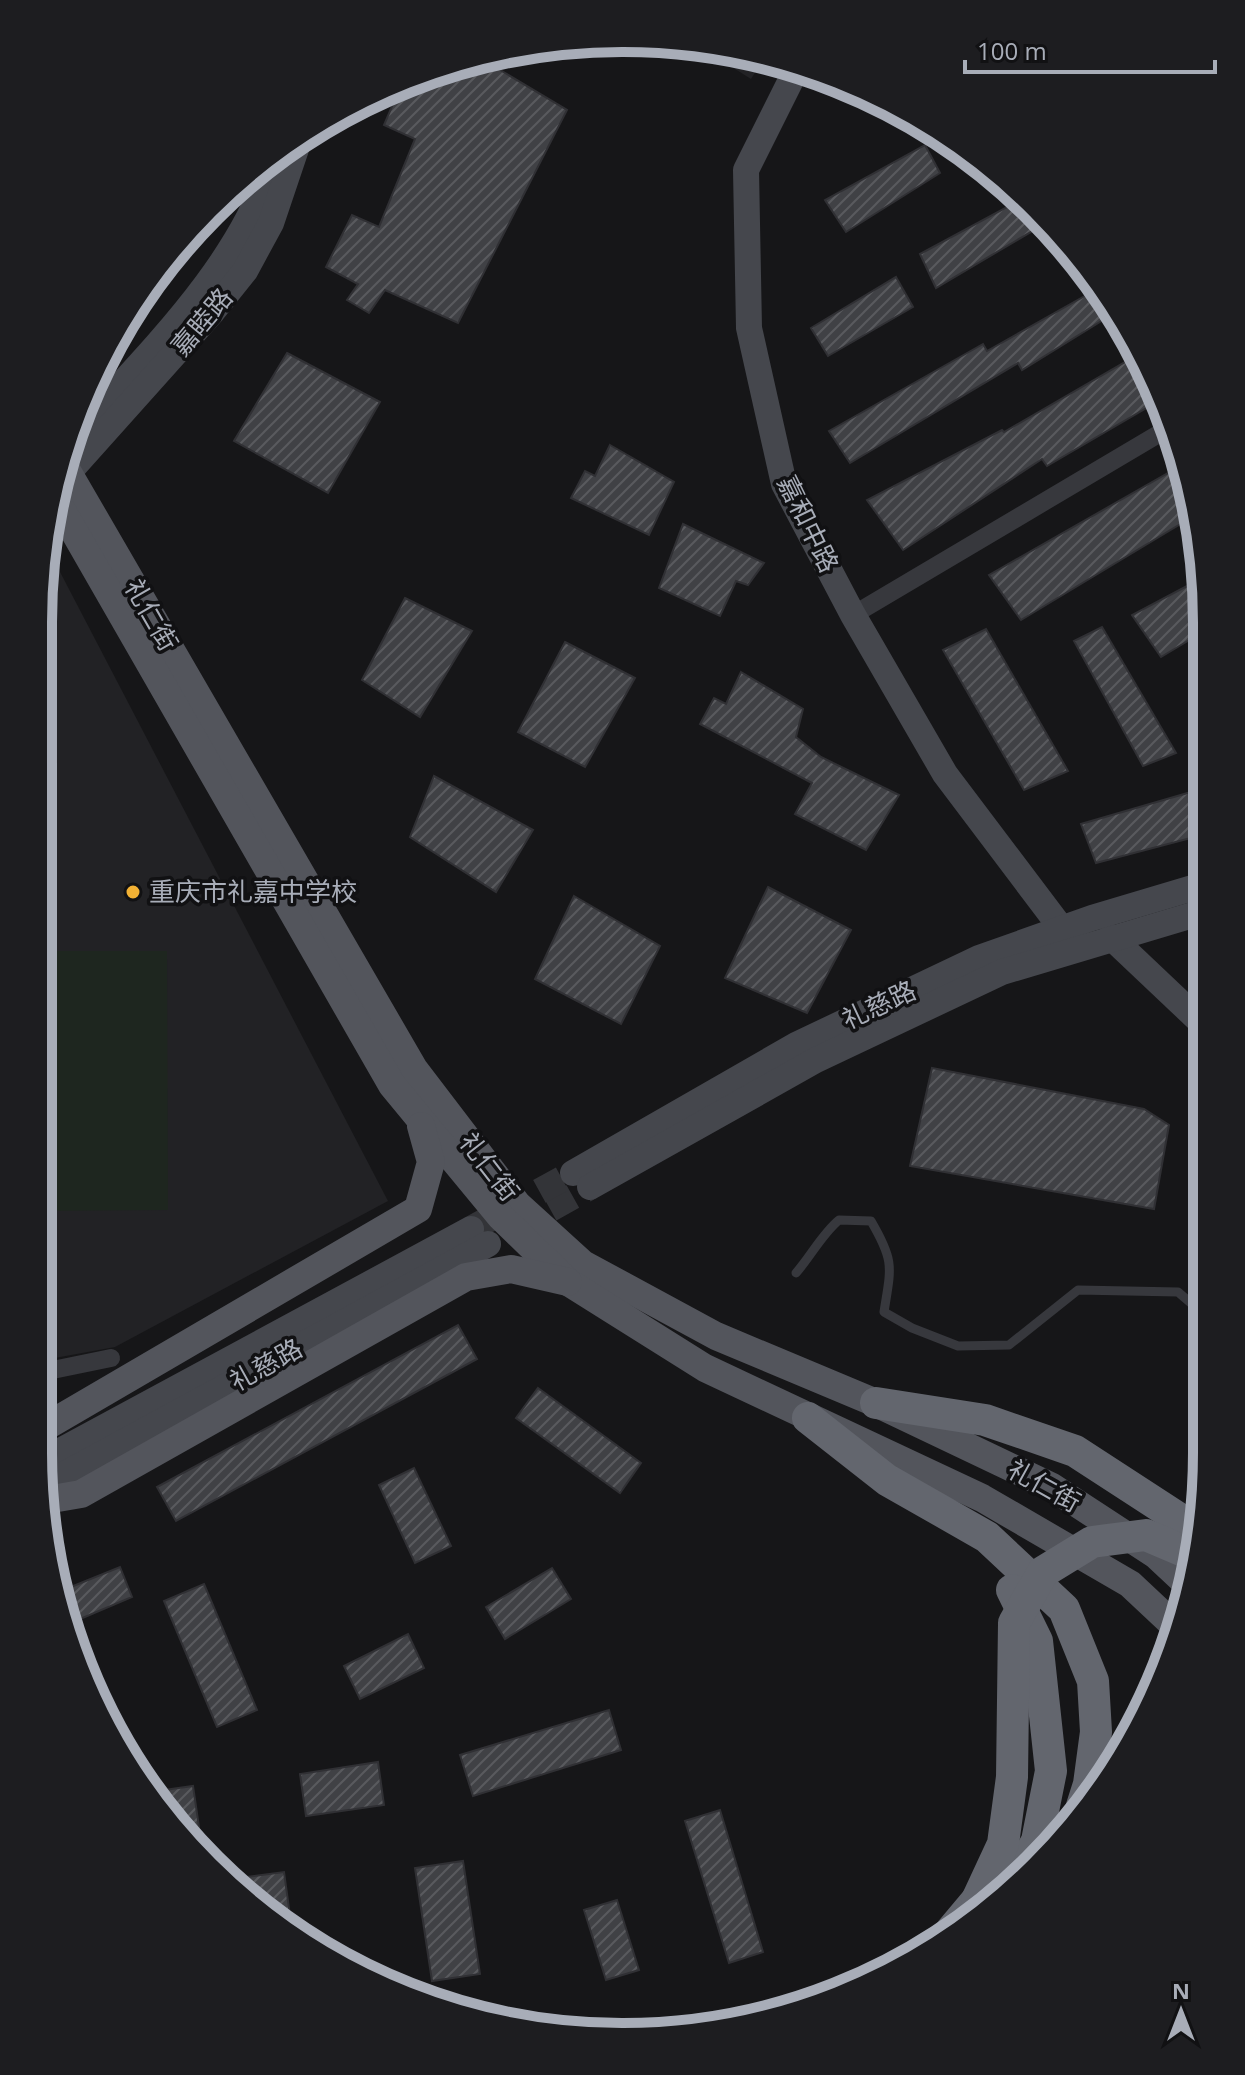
<svg xmlns="http://www.w3.org/2000/svg" width="1245" height="2075" font-family="'Open Sans','Noto Sans SC',sans-serif">
<defs>
<pattern id="building-hatch" width="6" height="6" patternUnits="userSpaceOnUse" patternTransform="scale(2)"><rect width="6" height="6" fill="#404145"/><path d="M-1 1l2-2M0 6l6-6M5 7l2-2" fill="none" stroke="#595a5e"/></pattern>
</defs>
<rect width="100%" height="100%" fill="#161618"/>
<g fill="#222225">
<path d="M697,45L737,49L764,58L751,79Z"/>
<path d="M47,547L388,1201L115,1347L38,1361L39,584Z"/>
</g>
<path fill="#1e261f" d="M39,951H167L168,1210L38,1211Z"/>
<g fill="url(#building-hatch)" stroke="#303034" stroke-width="2">
<path d="M480,58L567,110L458,323L385,290L369,313L347,300L358,284L326,267L352,215L379,227L415,139L384,125L396,97L390,87Z"/>
<path d="M925,145L940,173L846,232L825,200Z"/>
<path d="M1020,200L1046,223L936,288L920,254Z"/>
<path d="M896,277L913,307L828,356L811,328Z"/>
<path d="M1099,288L1116,312L1022,370L1018,363L850,463L829,431L983,344L987,351Z"/>
<path d="M287,353L380,402L328,493L234,441Z"/>
<path d="M1139,354L1160,400L1047,466L1042,459L903,550L867,500L1002,430L1004,432Z"/>
<path d="M610,445L674,482L649,535L571,498L585,471L595,476Z"/>
<path d="M1182,465L1192,517L1021,620L989,575Z"/>
<path d="M683,524L764,563L748,585L736,581L720,616L659,588Z"/>
<path d="M1204,577L1206,630L1161,657L1132,615Z"/>
<path d="M405,598L472,631L420,717L362,680Z"/>
<path d="M1102,627L1176,753L1143,766L1074,641Z"/>
<path d="M986,629L1068,771L1024,790L943,650Z"/>
<path d="M565,642L635,678L585,767L518,732Z"/>
<path d="M741,672L803,709L796,737L821,757L899,795L866,850L795,814L812,783L700,724L714,698L726,704Z"/>
<path d="M434,776L533,830L496,892L410,837Z"/>
<path d="M1191,792L1206,823V834L1096,863L1081,824Z"/>
<path d="M768,887L851,930L807,1013L725,978Z"/>
<path d="M574,896L660,946L621,1024L535,979Z"/>
<path d="M932,1068L1144,1109L1169,1125L1154,1209L910,1166Z"/>
<path d="M458,1325L477,1359L176,1521L157,1487Z"/>
<path d="M538,1388L641,1463L620,1493L516,1418Z"/>
<path d="M414,1468L451,1546L415,1563L379,1485Z"/>
<path d="M120,1567L132,1597L66,1625L61,1591Z"/>
<path d="M552,1568L571,1599L505,1639L486,1607Z"/>
<path d="M204,1584L257,1710L217,1727L164,1601Z"/>
<path d="M408,1634L424,1668L360,1699L344,1666Z"/>
<path d="M609,1710L621,1750L473,1796L460,1755Z"/>
<path d="M378,1762L384,1805L306,1816L300,1774Z"/>
<path d="M193,1786L199,1827L181,1830L159,1808L150,1792Z"/>
<path d="M720,1810L763,1952L729,1963L685,1821Z"/>
<path d="M463,1861L480,1974L432,1981L415,1868Z"/>
<path d="M284,1872L292,1930L267,1916L250,1899L246,1877Z"/>
<path d="M617,1900L639,1970L606,1980L584,1910Z"/>
</g>
<g fill="none" stroke-linecap="round" stroke-linejoin="round">
<g stroke="#333438" stroke-width="26" stroke-dasharray="26 13" stroke-linecap="butt">
<path d="M516,1228L590,1187"/>
<path d="M471,1229L573,1173"/>
</g>
<path stroke="#37383d" stroke-width="9" d="M796,1273C811,1256 822,1234 839,1220L871,1221C895,1262 891,1267 884,1312L912,1328L958,1346L1009,1345L1078,1290L1178,1292L1206,1316"/>
<g stroke="#37383d" stroke-width="18">
<path d="M853,615L1172,426"/>
<path d="M38,1373L111,1358"/>
</g>
<g stroke="#45474d" stroke-width="26">
<path d="M797,68L746,170L749,328L784,484L853,615L945,774L1062,929"/>
<path d="M67,444C142,359 242,267 274,156"/>
<path d="M60,482L213,311L245,271L271,223L301,134"/>
<path d="M1111,937L1206,1027"/>
<path d="M573,1173L796,1045L979,958L1092,918L1206,884"/>
<path d="M590,1187L816,1060L1002,972L1206,911"/>
<path d="M40,1462L471,1229"/>
<path d="M43,1486L488,1244"/>
</g>
<g stroke="#53555c" stroke-width="28">
<path d="M63,464L414,1069L517,1204L583,1264L716,1336L876,1403L1052,1487L1156,1555L1187,1584"/>
<path d="M56,500L392,1085L501,1217L568,1282L705,1368L982,1498L1130,1584L1178,1629"/>
<path d="M38,1434L45,1427L418,1209L431,1162L421,1126"/>
<path d="M46,1500L81,1494L466,1277L511,1269L568,1282"/>
</g>
<g stroke="#63666e" stroke-width="32">
<path d="M876,1403L985,1420L1075,1451L1198,1531"/>
<path d="M808,1418L887,1480L987,1537L1064,1609L1093,1681L1096,1732L1089,1784L1082,1806"/>
<path d="M1012,1590L1037,1641L1051,1771L1037,1841L1019,1873"/>
<path d="M951,1931L977,1900"/>
</g>
<path stroke="#63666e" stroke-width="32" d="M977,1900L1003,1844L1012,1777L1014,1623L1043,1572L1092,1542L1146,1535L1193,1555"/>
</g>
<circle fill="#f2b134" stroke="#111113" stroke-width="3" cx="133" cy="892" r="8"/>
<g text-anchor="middle" stroke-width="7" stroke-linejoin="round" paint-order="stroke">
<g font-size="26" fill="#a8adb8" stroke="#111113">
<text transform="translate(202 322) rotate(-50)" y="9">嘉睦路</text>
<text transform="translate(808 524) rotate(64)" y="9">嘉和中路</text>
<text transform="translate(151 615) rotate(60)" y="9">礼仁街</text>
<text transform="translate(879 1005) rotate(-25)" y="9">礼慈路</text>
<text transform="translate(489 1167) rotate(52)" y="9">礼仁街</text>
<text transform="translate(266 1365) rotate(-29)" y="9">礼慈路</text>
<text transform="translate(1044 1486) rotate(29)" y="9">礼仁街</text>
</g>
<g font-size="26" fill="#a8adb8" stroke="#111113" text-anchor="start">
<text x="149" y="901">重庆市礼嘉中学校</text>
</g>
</g>
<path d="M0 0H1245V2075H0ZM622 52H623A570 570 0 0 1 1193 622V1453A570 570 0 0 1 623 2023H622A570 570 0 0 1 52 1453V622A570 570 0 0 1 622 52Z" fill="#1d1d20" fill-rule="evenodd"/>
<path fill="none" stroke="#a8adb8" stroke-width="10" d="M622 52H623A570 570 0 0 1 1193 622V1453A570 570 0 0 1 623 2023H622A570 570 0 0 1 52 1453V622A570 570 0 0 1 622 52Z"/>
<g transform="translate(1181 2011)" stroke="#111113" stroke-width="6" paint-order="stroke">
<path d="M0-6L14 30L0 20L-14 30Z" fill="#a8adb8"/>
<text y="-12" font-size="22" font-weight="bold" text-anchor="middle" fill="#a8adb8">N</text>
</g>
<path d="M965 60v12h250v-12" fill="none" stroke="#a8adb8" stroke-width="4"/>
<text x="977" y="60" font-size="24" fill="#a8adb8" stroke="#111113" stroke-width="6" paint-order="stroke">100 m</text>
</svg>
